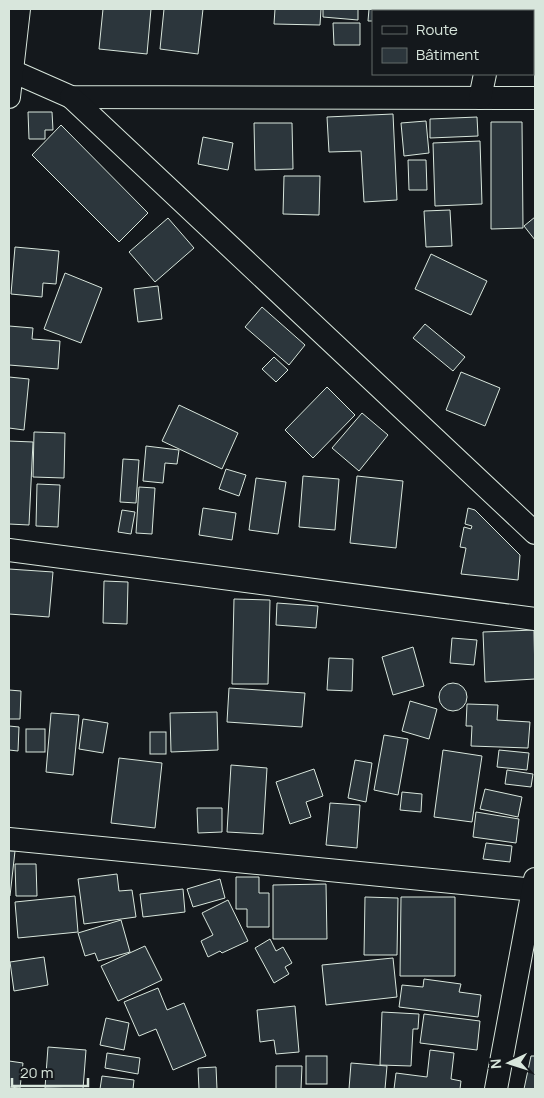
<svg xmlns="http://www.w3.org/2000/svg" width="544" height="1098" font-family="Manrope,sans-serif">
<rect width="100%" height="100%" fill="#14181c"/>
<g fill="#2c363c" stroke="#d8e6dc">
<path d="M103,9H151L147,54L99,49Z"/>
<path d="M164,9H203L198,54L160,49Z"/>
<path d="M275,9H321L320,25L274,24Z"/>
<path d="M323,9H358V20L323,17Z"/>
<path d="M369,9H400V11H373V21H368Z"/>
<rect x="404" y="9" width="36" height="2"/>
<path d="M451,9H481V11H450Z"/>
<path d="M531,9H535V45H533V11H531Z"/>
<path d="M333,23H360V45H334Z"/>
<path d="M28,112H52L53,130H45V139H29Z"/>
<path d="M393,114L397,200L364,202L361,151L329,152L327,117Z"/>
<path d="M477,117L478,136L430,138V119Z"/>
<path d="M426,121L429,153L404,156L401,123Z"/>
<path d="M491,122H522L523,228L491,229Z"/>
<path d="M254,123H292L293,169L255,170Z"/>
<path d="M61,125L148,213L119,242L32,155Z"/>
<path d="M203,137L233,143L228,170L198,164Z"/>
<path d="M480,141L482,204L435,206L433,143Z"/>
<path d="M408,160H426L427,190H409Z"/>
<path d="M284,176H320L319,215L283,214Z"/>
<path d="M450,210L452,246L426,247L424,211Z"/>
<path d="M535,217V240L524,226Z"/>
<path d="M168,218L194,248L155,282L129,252Z"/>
<path d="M15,247L59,251L56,284L43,283L42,297L11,294Z"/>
<path d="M431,254L487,281L471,315L415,289Z"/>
<path d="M65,273L102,288L81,343L44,329Z"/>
<path d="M158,286L162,319L138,322L134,289Z"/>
<path d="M262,307L305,345L289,365L245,327Z"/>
<path d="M425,324L465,357L453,371L413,338Z"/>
<path d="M9,326L33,328L32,339L60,341L58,369L9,365Z"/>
<path d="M274,357L288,370L276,382L262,369Z"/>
<path d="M461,372L500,388L485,426L446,410Z"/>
<path d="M9,377L29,379L24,430L9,428Z"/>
<path d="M327,387L355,415L313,458L285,430Z"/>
<path d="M179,405L238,433L222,469L162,441Z"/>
<path d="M362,413L388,435L359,471L332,448Z"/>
<path d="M34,432L65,433L64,478L33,477Z"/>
<path d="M9,441L33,442L29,525L9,524Z"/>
<path d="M146,446L179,450L177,464L165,463L163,483L143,481Z"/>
<path d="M123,459L139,460L136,503L120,502Z"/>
<path d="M226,469L246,475L239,496L219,489Z"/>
<path d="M303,476L339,479L335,530L299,527Z"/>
<path d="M357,476L403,481L396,548L350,543Z"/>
<path d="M256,478L286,482L278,534L249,530Z"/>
<path d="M37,484L60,485L58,527L36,526Z"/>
<path d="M139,487L155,488L152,534L136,533Z"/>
<path d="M203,508L236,513L232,540L199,535Z"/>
<path d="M468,508L475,510L520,555L518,580L461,574L466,548L460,547L464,527L471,529L472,526L465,524Z"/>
<path d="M122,510L135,512L131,534L118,532Z"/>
<path d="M9,569L53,572L49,617L9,614Z"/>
<path d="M104,581L128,582L127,624L103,623Z"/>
<path d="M234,599L270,600L268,684H232Z"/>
<path d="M277,603L318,606L316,628L276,625Z"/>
<path d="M534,630L535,679L485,682L483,632Z"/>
<path d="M452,638L477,640L474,665L450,663Z"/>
<path d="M413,647L424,686L393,695L382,657Z"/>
<path d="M329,658L353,659L352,691L327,690Z"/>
<circle cx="453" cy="697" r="14"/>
<path d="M229,688L305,693L302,727L227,722Z"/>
<path d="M9,690L21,691L20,719H9Z"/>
<path d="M410,701L437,709L429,739L402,731Z"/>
<path d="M467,704L498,705L497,720L530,722L528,748L471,746L472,726H466Z"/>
<path d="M217,712L218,750L171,752L170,713Z"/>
<path d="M51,713L79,715L73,775L46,772Z"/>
<path d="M83,719L108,723L103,753L79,749Z"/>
<path d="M9,726L19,727L18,751L9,750Z"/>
<rect x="26" y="729" width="19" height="23"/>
<rect x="150" y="732" width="16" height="22"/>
<path d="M384,735L408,739L398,795L374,790Z"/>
<path d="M443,750L482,756L472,822L434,817Z"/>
<path d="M499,750L529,753L527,770L497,767Z"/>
<path d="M119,758L162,763L155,828L111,823Z"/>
<path d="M355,760L372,763L366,802L348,798Z"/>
<path d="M231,765L267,768L263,834L227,832Z"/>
<path d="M314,769L323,796L306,802L311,817L290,824L276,782Z"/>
<path d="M507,770L533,774L531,787L505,784Z"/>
<path d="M485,789L522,797L518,817L480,809Z"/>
<path d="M402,792L422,794L421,812L400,810Z"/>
<path d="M330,803L360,805L357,848L326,845Z"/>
<path d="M197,808H222V832L198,833Z"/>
<path d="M476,812L519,819L516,843L473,837Z"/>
<path d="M486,843L512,846L510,862L483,859Z"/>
<path d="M9,851H15L10,896H9Z"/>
<path d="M15,864H36L37,896H16Z"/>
<path d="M117,874L119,891L132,890L136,917L84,924L78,879Z"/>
<path d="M236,877H259V893H269V927H247V909H236Z"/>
<path d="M220,879L225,898L193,907L187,889Z"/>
<path d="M326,884L327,939H273V885Z"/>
<path d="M183,889L185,912L143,917L140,894Z"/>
<path d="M75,896L78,932L18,938L15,902Z"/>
<path d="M365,897L398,898L397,955H364Z"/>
<path d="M401,897H455V976H400Z"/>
<path d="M228,900L248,941L222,953L220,951L208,957L201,941L213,935L202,913Z"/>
<path d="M121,920L130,952L98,961L95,953L85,956L78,933Z"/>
<path d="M270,939L276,951L283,947L292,963L285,967L289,974L274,983L255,948Z"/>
<path d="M145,946L162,980L118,1001L101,966Z"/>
<path d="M44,957L48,985L14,991L10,962Z"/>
<path d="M393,958L397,997L326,1005L322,965Z"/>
<path d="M424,979L461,984L459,992L481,995L478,1017L399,1007L402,985L423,987Z"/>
<path d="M158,988L167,1010L184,1003L206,1056L173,1070L156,1029L139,1036L124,1002Z"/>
<path d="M295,1006L299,1052L276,1054L274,1040L260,1042L257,1010Z"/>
<path d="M382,1012L419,1014L418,1029H413L411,1066L380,1065Z"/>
<path d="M424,1014L480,1021L477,1050L420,1043Z"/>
<path d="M106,1018L129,1023L124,1050L100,1045Z"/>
<path d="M48,1047L86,1050L83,1089L45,1088Z"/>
<path d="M430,1050L454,1053L451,1079L461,1081L460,1089H394L396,1073L427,1077Z"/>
<path d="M107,1053L140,1058L138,1074L105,1068Z"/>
<rect x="306" y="1056" width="21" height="28"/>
<path d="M531,1056H535V1089H524Z"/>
<path d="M9,1061L23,1063L20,1088L9,1087Z"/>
<path d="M351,1063L387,1066L385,1089H349Z"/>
<path d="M276,1066H302L301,1089H276Z"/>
<path d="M216,1067L217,1089H199L198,1068Z"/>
<path d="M102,1076L134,1080L133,1089H100Z"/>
</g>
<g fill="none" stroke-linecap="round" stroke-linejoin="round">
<defs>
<g id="minor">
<path d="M496,11L497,9"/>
<path d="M9,73L12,71L71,97L535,98"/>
<path d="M9,97L19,9"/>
<path d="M71,97L535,533"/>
<path d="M480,98L485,74"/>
<path d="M9,550L535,619"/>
<path d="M9,839L535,890"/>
<path d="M496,1089L535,879"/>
</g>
</defs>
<use href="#minor" stroke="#d8e6dc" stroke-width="24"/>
<use href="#minor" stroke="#14181c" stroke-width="22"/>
</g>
<rect width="544" height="1098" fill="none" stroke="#d8e6dc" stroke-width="20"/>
<rect x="372" y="10" width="162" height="65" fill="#14181c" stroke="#626a69"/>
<rect x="382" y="26" width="25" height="8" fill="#14181c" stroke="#626a69"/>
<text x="416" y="35" font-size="15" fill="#d8e6dc">Route</text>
<rect x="382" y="48" width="25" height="15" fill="#2c363c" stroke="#626a69"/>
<text x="416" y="60" font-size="15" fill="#d8e6dc">Bâtiment</text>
<g transform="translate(509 1063) rotate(266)" stroke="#14181c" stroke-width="4" paint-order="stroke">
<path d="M0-4L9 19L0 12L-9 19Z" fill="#d8e6dc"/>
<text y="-8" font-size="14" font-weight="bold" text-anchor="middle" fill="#d8e6dc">N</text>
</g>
<path d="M12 1078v8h76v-8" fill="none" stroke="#d8e6dc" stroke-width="2.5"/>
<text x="20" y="1078" font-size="15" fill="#d8e6dc" stroke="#14181c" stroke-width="4" paint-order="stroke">20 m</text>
</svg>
